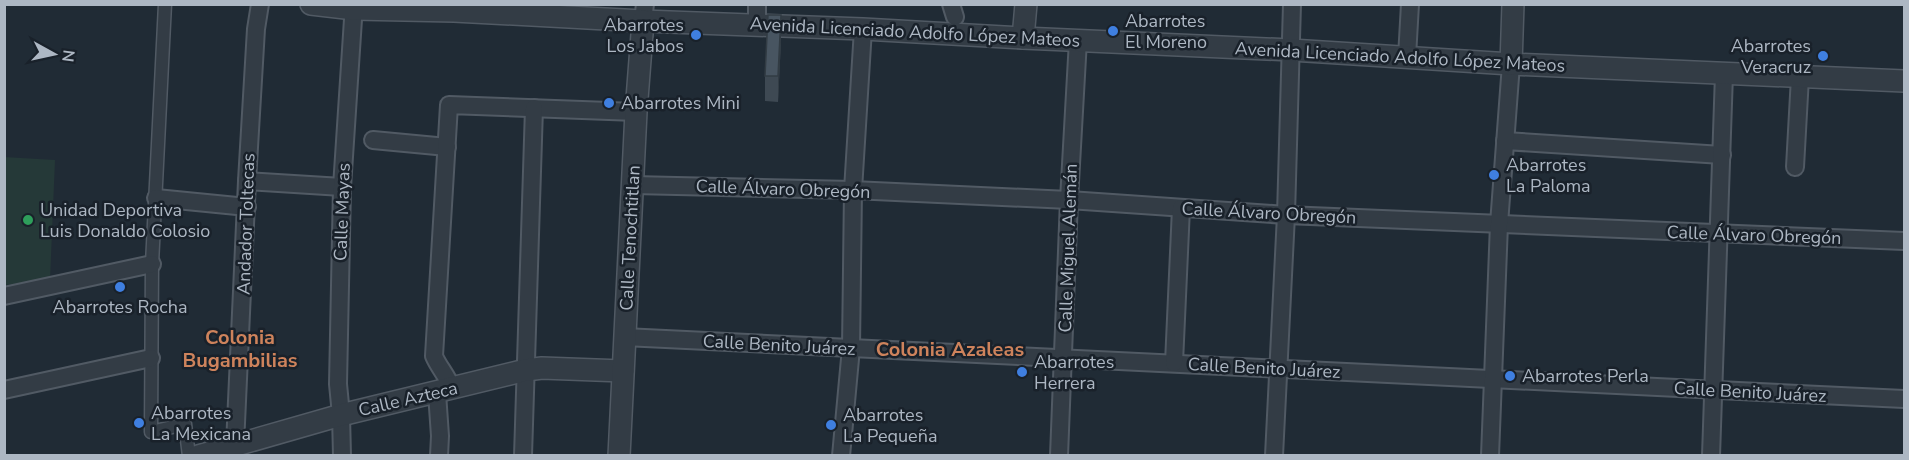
<svg xmlns="http://www.w3.org/2000/svg" width="1909" height="460" font-family="'Nunito Sans',sans-serif">
<rect width="100%" height="100%" fill="#202b35"/>
<path fill="#253938" d="M4,157L55,160L50,280L5,285Z"/>
<g fill="none" stroke-linecap="round" stroke-linejoin="round">
<defs>
<path id="pedestrian" d="M165,4L152,264L151,432L185,424L189,456"/>
<g id="minor">
<path d="M757,4V25"/>
<path d="M951,4L955,17"/>
<path d="M643,21L645,4"/>
<path d="M1407,57L1410,4"/>
<path d="M373,140L447,147"/>
<path d="M1505,141L1722,155"/>
<path d="M1795,167L1800,77"/>
<path d="M247,181L342,187"/>
<path d="M633,185L853,190L1069,200L1286,215L1904,241"/>
<path d="M156,198L247,207"/>
<path d="M4,296L152,264"/>
<path d="M624,337L1904,399"/>
<path d="M1174,363L1181,208"/>
<path d="M452,389C447,375 439,368 434,356L449,105L636,112"/>
<path d="M4,390L151,358"/>
<path d="M437,393L440,436L439,456"/>
<path d="M235,445L247,181L256,29L260,4"/>
<path d="M342,456L341,415L338,384L342,187L354,4"/>
<path d="M523,456L534,108"/>
<path d="M841,456L851,348L853,190L863,29"/>
<path d="M1059,456L1069,200L1078,40"/>
<path d="M1274,456L1286,215L1292,4"/>
<path d="M1490,456L1499,224L1511,64"/>
<path d="M1711,456L1724,74"/>
</g>
<g id="tertiary">
<path d="M311,4L354,9L454,11L643,21L863,29L1023,38L1291,50L1511,64L1904,81"/>
<path d="M1023,38L1026,4"/>
<path d="M1511,64L1513,4"/>
<path d="M198,456L341,415L526,370L542,368L623,371"/>
<path d="M619,456L636,112L643,21"/>
</g>
</defs>
<use href="#pedestrian" stroke="#515a64" stroke-width="15"/>
<use href="#minor" stroke="#515a64" stroke-width="20"/>
<use href="#tertiary" stroke="#515a64" stroke-width="24"/>
<use href="#pedestrian" stroke="#333c45" stroke-width="12"/>
<use href="#minor" stroke="#333c45" stroke-width="16"/>
<use href="#tertiary" stroke="#333c45" stroke-width="21"/>
</g>
<path fill="#3e4953" d="M781,41L778,102L765,101V76Z"/>
<path fill="#323c44" d="M781,15V41L778,102V76Z"/>
<path fill="#485561" stroke="#323c44" stroke-width="1.5" d="M768,15H781L778,76H765Z"/>
<g fill="#3f7fe0" stroke="#19212a" stroke-width="2">
<circle cx="1113" cy="31" r="6"/>
<circle cx="696" cy="35" r="6"/>
<circle cx="1823" cy="56" r="6"/>
<circle cx="609" cy="103" r="6"/>
<circle cx="1494" cy="175" r="6"/>
<circle cx="120" cy="287" r="6"/>
<circle cx="1022" cy="372" r="6"/>
<circle cx="1510" cy="376" r="6"/>
<circle cx="139" cy="423" r="6"/>
<circle cx="831" cy="425" r="6"/>
</g>
<circle fill="#2e9e5b" stroke="#19212a" stroke-width="2" cx="28" cy="220" r="6"/>
<g text-anchor="middle" stroke-width="5" stroke-linejoin="round" paint-order="stroke">
<g font-size="18" fill="#adb7c3" stroke="#19212a" text-anchor="start">
<text x="1125" y="27">Abarrotes<tspan x="1125" dy="21">El Moreno</tspan></text>
<text x="684" y="31" text-anchor="end">Abarrotes<tspan x="684" dy="21">Los Jabos</tspan></text>
<text x="1811" y="52" text-anchor="end">Abarrotes<tspan x="1811" dy="21">Veracruz</tspan></text>
<text x="621" y="109">Abarrotes Mini</text>
<text x="1506" y="171">Abarrotes<tspan x="1506" dy="21">La Paloma</tspan></text>
<text x="40" y="216">Unidad Deportiva<tspan x="40" dy="21">Luis Donaldo Colosio</tspan></text>
<text x="120" y="313" text-anchor="middle">Abarrotes Rocha</text>
<text x="1034" y="368">Abarrotes<tspan x="1034" dy="21">Herrera</tspan></text>
<text x="1522" y="382">Abarrotes Perla</text>
<text x="151" y="419">Abarrotes<tspan x="151" dy="21">La Mexicana</tspan></text>
<text x="843" y="421">Abarrotes<tspan x="843" dy="21">La Pequeña</tspan></text>
</g>
<g font-size="18" fill="#adb7c3" stroke="#19212a">
<text transform="translate(915 32) rotate(3)" y="6">Avenida Licenciado Adolfo López Mateos</text>
<text transform="translate(1400 57) rotate(3)" y="6">Avenida Licenciado Adolfo López Mateos</text>
<text transform="translate(783 189) rotate(2)" y="6">Calle Álvaro Obregón</text>
<text transform="translate(342 212) rotate(-88)" y="6">Calle Mayas</text>
<text transform="translate(1269 213) rotate(3)" y="6">Calle Álvaro Obregón</text>
<text transform="translate(246 224) rotate(-88)" y="6">Andador Toltecas</text>
<text transform="translate(1754 235) rotate(2)" y="6">Calle Álvaro Obregón</text>
<text transform="translate(630 238) rotate(-87)" y="6">Calle Tenochtitlan</text>
<text transform="translate(1068 248) rotate(-88)" y="6">Calle Miguel Alemán</text>
<text transform="translate(779 345) rotate(3)" y="6">Calle Benito Juárez</text>
<text transform="translate(1264 368) rotate(3)" y="6">Calle Benito Juárez</text>
<text transform="translate(1750 392) rotate(3)" y="6">Calle Benito Juárez</text>
<text transform="translate(408 399) rotate(-13)" y="6">Calle Azteca</text>
</g>
<g font-size="20" font-weight="bold" fill="#ce835c" stroke="#19212a">
<text x="240" y="344">Colonia<tspan x="240" dy="23">Bugambilias</tspan></text>
<text x="950" y="356">Colonia Azaleas</text>
</g>
</g>
<rect width="1909" height="460" fill="none" stroke="#adb7c3" stroke-width="12"/>
<g transform="translate(54 54) rotate(98)" stroke="#19212a" stroke-width="4.5" paint-order="stroke">
<path d="M0-4.5L10 22L0 15L-10 22Z" fill="#adb7c3"/>
<text y="-9" font-size="16" font-weight="bold" text-anchor="middle" fill="#adb7c3">N</text>
</g>
</svg>
